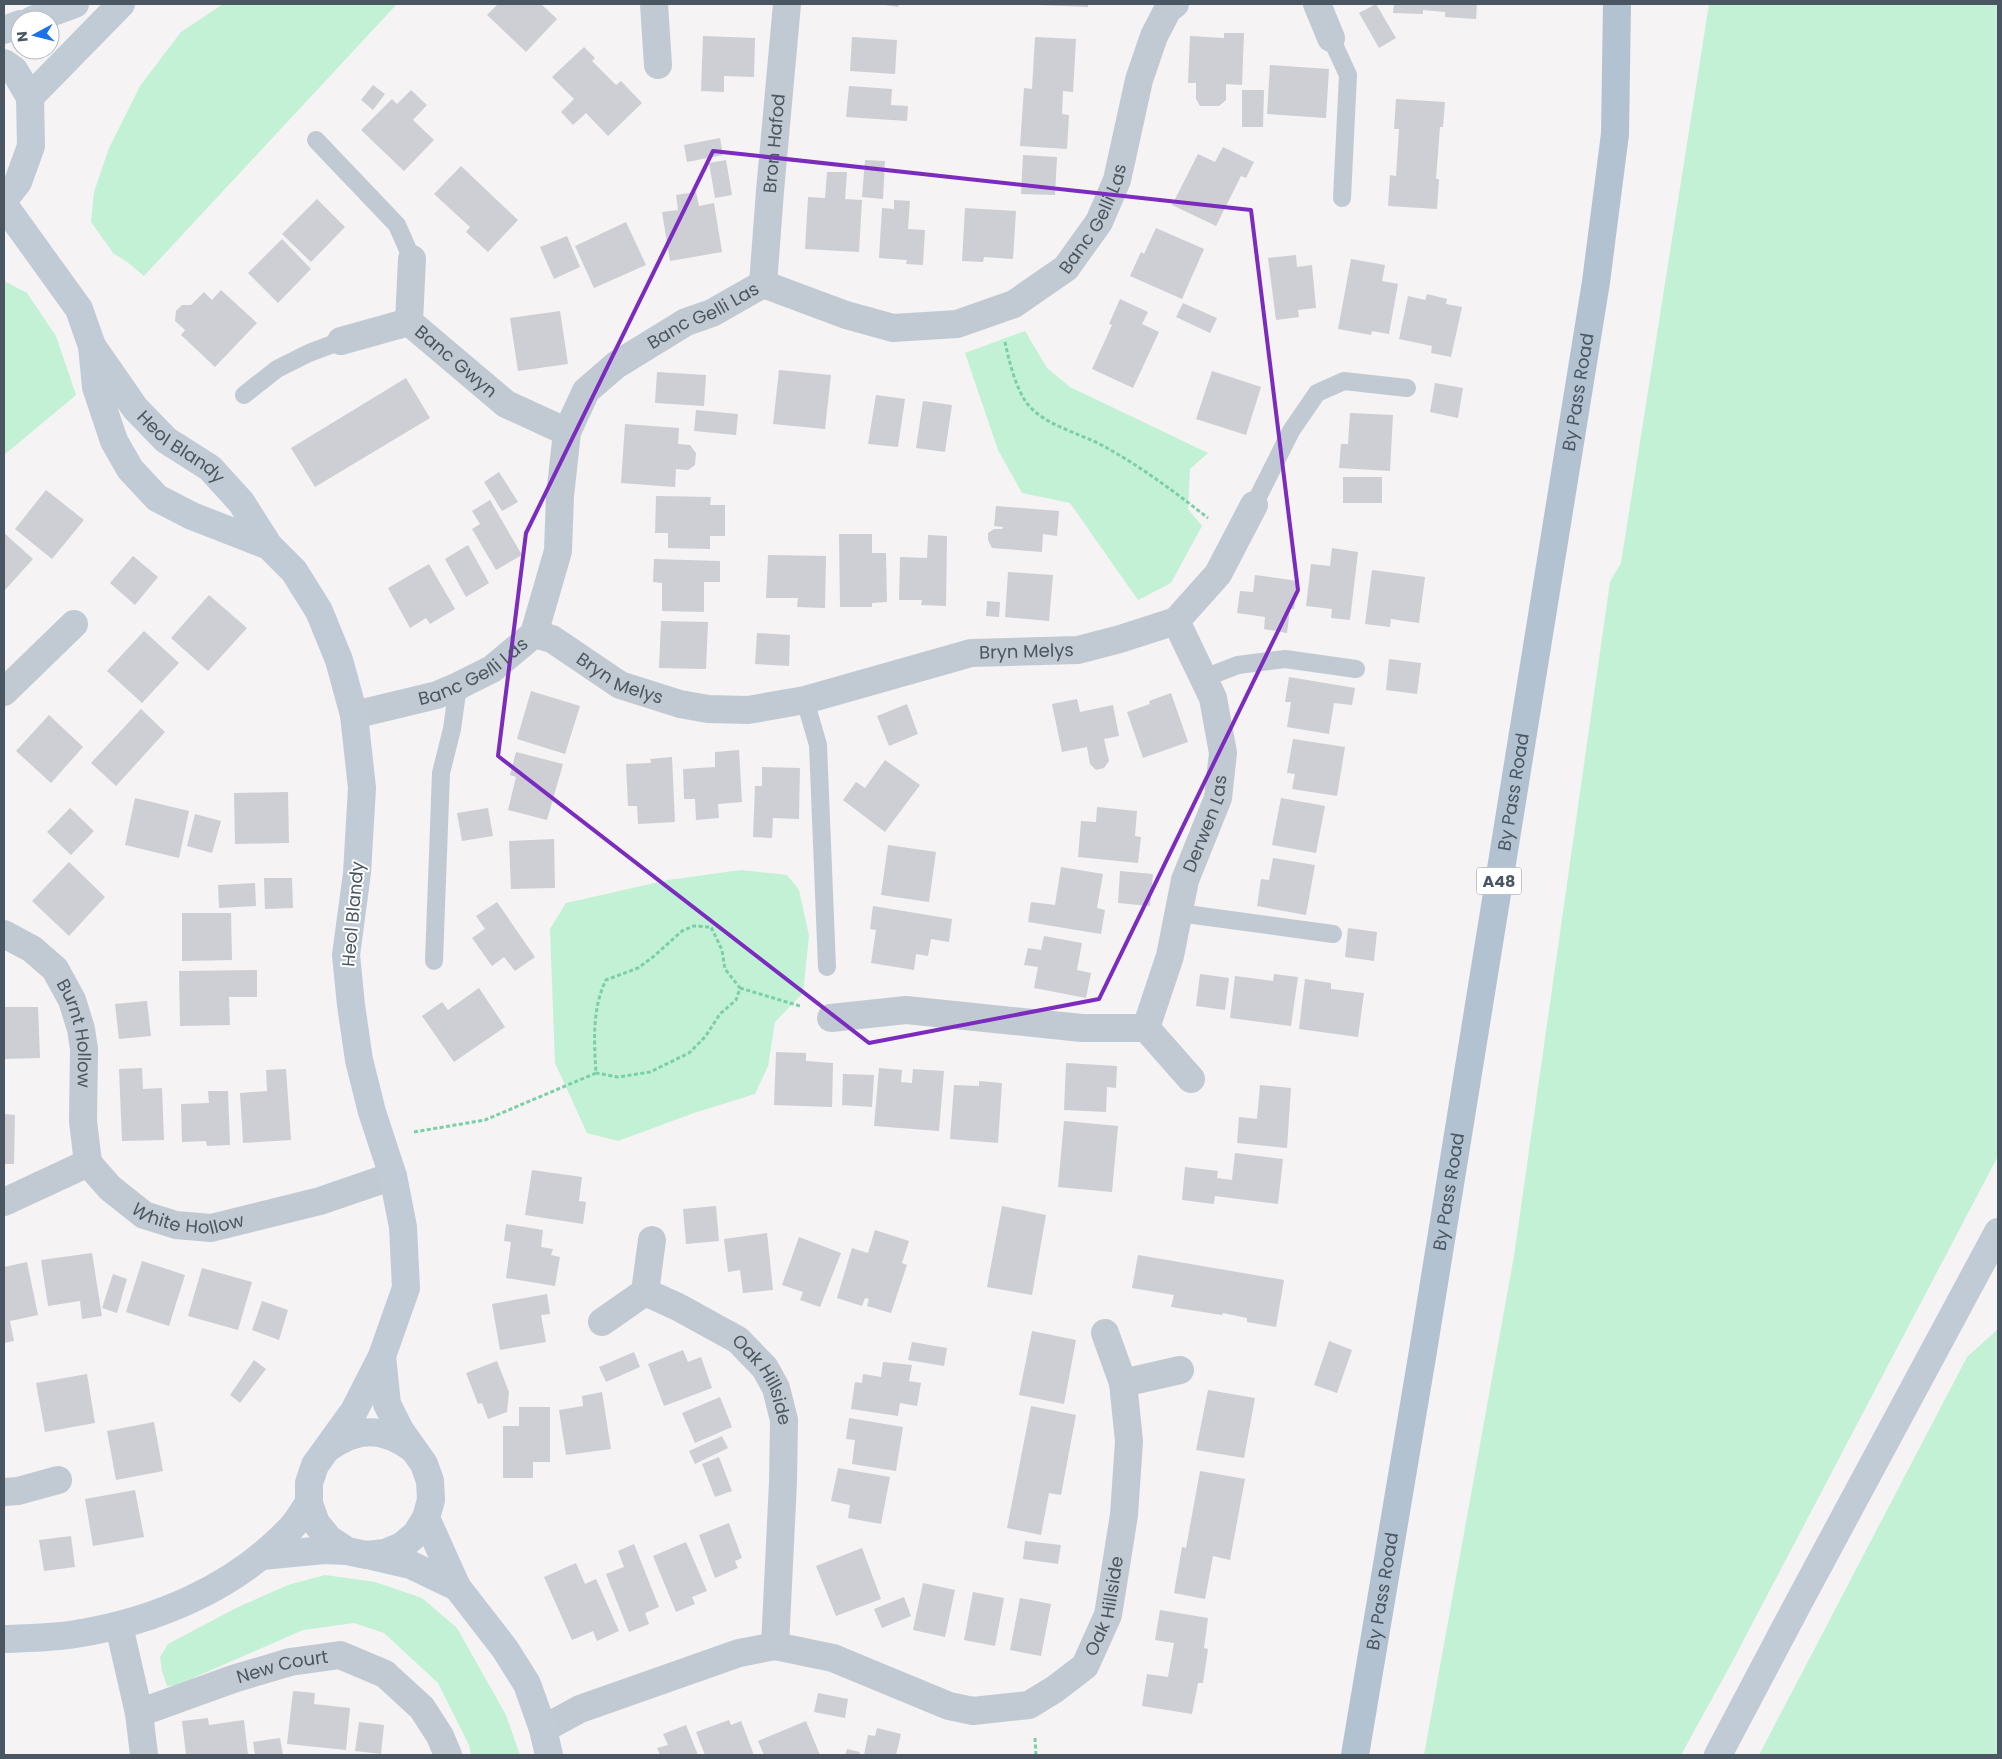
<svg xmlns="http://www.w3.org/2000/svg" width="2002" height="1759" font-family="Poppins,sans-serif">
<rect width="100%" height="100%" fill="#f5f3f3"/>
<g fill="#c3f1d5">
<path d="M223,4H397L144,276L126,261L113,253L91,222L94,192L109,148L140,86L181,32Z"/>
<path d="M1709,4H1998V1156L1730,1666L1681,1755H1424L1514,1256L1610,582L1621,563Z"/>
<path d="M4,281L27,293L56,336L76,395L4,455Z"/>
<path d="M1025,331L1047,368L1070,387L1208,453L1190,469L1188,509L1202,526L1171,583L1138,600L1070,503L1022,493L998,450L965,353Z"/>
<path d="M741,870L787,875L799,890L809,936L803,993L775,1022L768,1066L755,1094L694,1113L618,1141L587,1133L555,1063L550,929L566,903L668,880Z"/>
<path d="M1998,1329V1755H1759L1967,1357Z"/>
<path d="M325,1575L375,1582L422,1598L457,1628L506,1715L520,1755H471L469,1745L438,1683L384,1633L354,1623L303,1630L177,1685L167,1686L162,1671L160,1657L168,1644L236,1608L288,1585Z"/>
</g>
<g fill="#cdcfd5">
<path d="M498,4H541L557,19L526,52L487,15Z"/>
<path d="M878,4H899L898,7Z"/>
<path d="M1037,4H1088V7L1037,5Z"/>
<path d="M1376,4L1396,38L1379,48L1359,13Z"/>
<path d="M1394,4H1477L1476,19L1445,17V12L1423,10V14L1393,13Z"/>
<path d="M1224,33H1244L1242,85L1226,84V100L1219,106H1200L1196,99V83H1188L1190,36L1224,38Z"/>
<path d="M703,36L755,38L754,77L724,76V92L701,91Z"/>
<path d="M852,37L897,40L895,74L850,71Z"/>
<path d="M1035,37L1076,39L1073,92L1063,91L1062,114L1069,115L1067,149L1020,146L1024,88L1032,89Z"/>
<path d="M584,47L595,58L592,61L616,85L621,81L642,103L608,136L586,113L573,125L561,112L574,99L552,77Z"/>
<path d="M1270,65L1329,69L1326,118L1267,114Z"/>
<path d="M373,85L385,94L373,110L361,100Z"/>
<path d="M849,86L892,89L891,105L908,106L907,121L846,117Z"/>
<path d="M411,90L427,105L413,120L434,140L404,171L361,130L392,99L397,104Z"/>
<path d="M1242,90H1264L1263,127H1242Z"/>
<path d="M1396,99L1445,102L1443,127H1440L1436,179H1439L1437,209L1388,206L1390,175L1396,176L1399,129H1394Z"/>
<path d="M720,138L723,155L687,162L684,145Z"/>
<path d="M1223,147L1254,162L1246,178L1241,176L1216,226L1172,205L1198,154L1215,162Z"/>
<path d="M1023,155L1057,157L1055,195L1021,194Z"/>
<path d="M726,160L732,195L715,198L709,163Z"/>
<path d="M865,160L885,161L883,199L862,197Z"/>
<path d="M461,166L518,220L488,252L466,232L470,227L434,194Z"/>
<path d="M827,172H847L845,199L862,200L859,252L805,249L808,197L825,198Z"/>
<path d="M696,192L699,206L714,203L722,252L670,261L662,212L678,210L676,195Z"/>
<path d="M317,199L345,227L311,262L282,234Z"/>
<path d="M894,200L910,201L908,229L925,230L923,265L906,264L907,260L879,258L882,208L894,209Z"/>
<path d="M965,208L1016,211L1013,259L984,257L983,262L962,261Z"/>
<path d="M626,222L646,265L594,288L575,246Z"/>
<path d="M1156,228L1204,249L1182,299L1130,276L1141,252L1144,254Z"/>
<path d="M567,236L580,267L554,279L540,247Z"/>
<path d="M282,239L311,269L278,303L248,273Z"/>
<path d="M1296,255L1297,267L1312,265L1316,308L1298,310L1299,317L1276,320L1268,258Z"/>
<path d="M1351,259L1385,265L1382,281L1398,284L1389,334L1372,331L1371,335L1338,329Z"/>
<path d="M221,290L257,323L215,367L181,335L185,330L175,321L176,311L182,305H191L204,292L212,300Z"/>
<path d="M1427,294L1447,299L1446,304L1462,307L1451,357L1431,353L1432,346L1399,339L1408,296L1425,300Z"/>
<path d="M1120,299L1148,312L1142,324L1159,332L1133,388L1092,369L1112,325L1109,324Z"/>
<path d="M1183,303L1217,318L1210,333L1176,317Z"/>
<path d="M560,311L568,364L518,371L510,318Z"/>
<path d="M779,370L831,375L825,429L773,424Z"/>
<path d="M1212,371L1261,387L1246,435L1196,419Z"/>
<path d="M657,372L706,375L704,406L655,403Z"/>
<path d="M406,378L430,418L315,487L291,448Z"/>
<path d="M1435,383L1463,388L1458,418L1430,412Z"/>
<path d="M876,395L905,399L898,447L868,444Z"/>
<path d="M923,401L952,405L945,452L916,448Z"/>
<path d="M696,410L738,414L736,435L694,431Z"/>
<path d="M1350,413L1393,415L1390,471L1339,468L1341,444H1348Z"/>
<path d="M625,424L679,428L678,444L690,445L696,453L695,465L688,470L676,469L675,487L621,483Z"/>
<path d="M499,472L518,502L502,511L484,482Z"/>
<rect x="1343" y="477" width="39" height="26"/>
<path d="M46,490L84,520L52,559L15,529Z"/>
<path d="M656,496L711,497L710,505H725V536H710V549L668,548V533H655Z"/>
<path d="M490,500L522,555L496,570L472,529L480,524L472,511Z"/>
<path d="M996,506L1059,511L1057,536L1043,534L1042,552L992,548L988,540V533L994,529H1002L1003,527L994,526Z"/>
<path d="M4,533L33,559L4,591Z"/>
<path d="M839,534H872V553H886L887,602L872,603V607H840Z"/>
<path d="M928,535L947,536L946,606L921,605L922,600H899L900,557L927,558Z"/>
<path d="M468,545L489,583L466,597L445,559Z"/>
<path d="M1332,548L1358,552L1350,620L1331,618L1332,609L1306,606L1311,564L1330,566Z"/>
<path d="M768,555L826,556L825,608L797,607L798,598H766Z"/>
<path d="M133,556L158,577L135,605L110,583Z"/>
<path d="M654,559L720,561V582H704V612L662,611V583L653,582Z"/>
<path d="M429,564L455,609L430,624L426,618L410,628L388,588Z"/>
<path d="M1372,570L1425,577L1419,623L1391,619L1390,627L1365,624Z"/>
<path d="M1008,572L1053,575L1049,621L1005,617Z"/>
<path d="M1255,575L1298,581L1294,609H1290L1287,633L1264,629L1265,617L1237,613L1240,591L1253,592Z"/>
<path d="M209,595L247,628L208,671L171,638Z"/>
<path d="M987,601L1000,602L999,617L986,616Z"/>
<path d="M661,621L708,622L706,669L659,668Z"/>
<path d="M144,631L179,663L142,703L107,671Z"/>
<path d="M757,633L790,635L789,666L755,664Z"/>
<path d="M1389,659L1421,663L1417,694L1386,690Z"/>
<path d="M1289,677L1355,688L1352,705L1334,703L1329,734L1287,727L1291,702H1285Z"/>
<path d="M531,691L580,706L565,754L517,739Z"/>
<path d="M1171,693L1188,742L1143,758L1127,712L1150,704L1149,701Z"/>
<path d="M1077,699L1080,712L1113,705L1119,736L1104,739L1109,761L1104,768L1096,770L1090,764L1087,747L1062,752L1052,704Z"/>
<path d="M907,704L918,734L889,746L877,716Z"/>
<path d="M141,709L165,732L116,786L91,763Z"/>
<path d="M49,715L83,747L51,783L16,751Z"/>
<path d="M1293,739L1345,747L1337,796L1292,789L1295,774L1287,773Z"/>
<path d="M739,750L742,802L718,804L719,818L696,820L695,799H684L683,769L715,767V752Z"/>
<path d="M516,752L563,764L547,820L508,810L516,777L510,775Z"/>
<path d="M672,757L675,822L638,824L637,806H628L626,764L651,763L650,759Z"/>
<path d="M885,760L920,785L885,832L843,800L856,782L865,788Z"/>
<path d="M762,767L800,768L799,819L773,818L772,838L753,837L755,786H762Z"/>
<path d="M288,792L289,843L235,844L234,793Z"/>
<path d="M135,798L189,811L179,858L125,845Z"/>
<path d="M1281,798L1325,806L1316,853L1272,845Z"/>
<path d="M1097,807L1137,811L1135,836L1141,837L1138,863L1078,857L1081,821L1096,822Z"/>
<path d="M70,808L94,831L71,855L47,832Z"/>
<path d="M488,808L493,836L462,841L457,813Z"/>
<path d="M195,814L221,821L212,853L187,846Z"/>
<path d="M554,839L555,888L511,889L509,841Z"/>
<path d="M888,845L936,852L929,902L881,895Z"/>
<path d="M1273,858L1315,865L1306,915L1257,906L1261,879L1269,880Z"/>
<path d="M69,862L105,897L69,936L32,901Z"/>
<path d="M1061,867L1103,874L1097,908L1105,910L1101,934L1028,922L1031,902L1055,905Z"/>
<path d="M1120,871L1153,874L1150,906L1118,903Z"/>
<path d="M264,878H292L293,908L265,909Z"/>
<path d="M255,883L256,906L219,908L218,885Z"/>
<path d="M497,902L535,957L515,971L504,957L492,966L472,938L485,929L476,916Z"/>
<path d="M873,906L952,919L949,942L931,939L928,956L916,954L914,970L871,963L876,930L870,929Z"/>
<path d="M182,913H231L232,960L182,961Z"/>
<path d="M1348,928L1377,932L1374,961L1345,957Z"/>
<path d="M1044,936L1082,943L1077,970L1091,973L1086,998L1034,988L1038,967L1024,965L1028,948L1041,950Z"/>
<path d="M257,970V997H229L230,1025L180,1026L179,971Z"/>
<path d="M1200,974L1229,978L1225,1010L1196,1006Z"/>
<path d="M1274,974L1298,977L1291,1026L1230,1018L1235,976L1273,981Z"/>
<path d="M1305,979L1331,983V989L1364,993L1358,1037L1299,1029Z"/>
<path d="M479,988L505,1027L454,1062L422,1016L442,1002L448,1010Z"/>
<path d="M147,1001L151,1036L119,1039L115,1004Z"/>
<path d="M4,1007H38L40,1058L4,1059Z"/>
<path d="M776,1052L806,1053V1061L833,1063L832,1107L774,1105Z"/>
<path d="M1066,1063L1117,1066L1116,1088L1107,1087L1106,1112L1064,1110Z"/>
<path d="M142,1068L143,1089L162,1088L164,1140L122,1141L119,1069Z"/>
<path d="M879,1068L902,1070L901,1082L912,1083L913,1069L944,1071L939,1131L874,1126Z"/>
<path d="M286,1069L291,1140L243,1143L240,1093L267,1091L266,1070Z"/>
<path d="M843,1074L874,1075L872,1107L842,1105Z"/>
<path d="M979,1081L1002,1083L998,1143L950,1139L954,1085L979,1086Z"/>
<path d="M1260,1085L1291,1088L1287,1148L1237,1143L1239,1117L1257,1119Z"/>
<path d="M208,1091H228L230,1145L207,1146L206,1141L182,1142L181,1104L209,1103Z"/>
<path d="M4,1114L15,1115L14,1164H4Z"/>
<path d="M1064,1121L1118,1126L1112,1192L1058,1187Z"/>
<path d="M1235,1153L1283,1159L1278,1204L1215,1196L1214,1204L1182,1200L1185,1167L1218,1171L1217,1178L1232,1180Z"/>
<path d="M532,1170L582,1177L579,1201L586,1202L583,1224L525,1215Z"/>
<path d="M716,1206L719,1241L686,1244L683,1209Z"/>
<path d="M1002,1206L1046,1215L1032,1295L987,1287Z"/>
<path d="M506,1224L543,1230L541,1247L553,1249L551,1255L560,1257L555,1286L506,1278L511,1242L504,1241Z"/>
<path d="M875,1230L909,1241L902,1263L907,1265L891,1313L867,1306L869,1299L865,1298L862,1306L837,1298L852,1248L868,1253Z"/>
<path d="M767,1233L773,1290L743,1293L740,1270L728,1272L724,1239Z"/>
<path d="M799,1237L841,1253L820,1307L800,1300L803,1292L782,1285Z"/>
<path d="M92,1253L102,1316L82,1319L80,1301L48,1306L41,1260Z"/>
<path d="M1138,1255L1284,1280L1276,1327L1247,1322V1318L1223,1313L1222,1315L1171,1307L1174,1295L1132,1288Z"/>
<path d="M142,1261L185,1275L169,1326L126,1312Z"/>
<path d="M27,1262L38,1315L10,1321L14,1341L4,1343V1267Z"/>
<path d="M202,1268L252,1282L238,1330L188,1316Z"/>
<path d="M113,1274L127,1279L117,1313L102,1308Z"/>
<path d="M547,1294L550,1314L541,1315L546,1342L500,1350L492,1304Z"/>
<path d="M262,1301L288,1310L279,1340L252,1330Z"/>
<path d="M1032,1331L1076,1340L1064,1404L1019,1395Z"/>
<path d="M1329,1341L1352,1350L1337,1393L1314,1385Z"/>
<path d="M912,1342L947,1348L944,1366L908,1360Z"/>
<path d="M683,1350L688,1362L701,1357L712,1388L664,1406L648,1364Z"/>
<path d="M634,1352L640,1367L606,1382L599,1367Z"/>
<path d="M254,1360L266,1369L240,1403L230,1395Z"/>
<path d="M497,1361L509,1392L507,1412L488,1419L482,1403L478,1404L466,1373Z"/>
<path d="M883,1362L912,1365L909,1381L921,1383L917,1406L900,1403L898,1416L851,1409L855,1382L862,1383L863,1374L881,1377Z"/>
<path d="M87,1374L95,1423L45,1432L36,1383Z"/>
<path d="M1208,1390L1255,1398L1244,1458L1196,1450Z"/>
<path d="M602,1392L611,1449L566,1455L559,1410L583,1406L582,1396Z"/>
<path d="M720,1397L732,1427L695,1443L682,1413Z"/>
<path d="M1031,1406L1076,1415L1061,1495L1049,1493L1041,1535L1007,1528Z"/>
<path d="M519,1407H550V1462H533V1478H503V1426H519Z"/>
<path d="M849,1418L903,1427L896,1471L852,1464L855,1440L846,1439Z"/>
<path d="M154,1422L163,1471L116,1480L107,1431Z"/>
<path d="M722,1436L728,1448L695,1464L689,1451Z"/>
<path d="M719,1457L732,1491L715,1497L702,1464Z"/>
<path d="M838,1468L890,1477L881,1524L848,1518L850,1505L831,1501Z"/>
<path d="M1200,1471L1245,1479L1230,1560L1213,1556L1205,1599L1174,1593L1182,1547L1186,1548Z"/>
<path d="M135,1490L144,1537L93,1546L85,1499Z"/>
<path d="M729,1523L742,1558L735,1561L738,1568L715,1578L699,1535Z"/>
<path d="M71,1536L75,1567L44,1571L39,1540Z"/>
<path d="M1025,1541L1061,1545L1058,1564L1023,1559Z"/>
<path d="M686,1542L707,1591L692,1597L695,1604L676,1612L653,1556Z"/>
<path d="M634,1544L659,1607L645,1613L649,1624L629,1632L606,1574L624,1567L618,1551Z"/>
<path d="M862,1548L881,1599L836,1616L816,1566Z"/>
<path d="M576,1563L585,1584L596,1579L619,1631L597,1641L593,1631L572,1640L544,1577Z"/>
<path d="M923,1583L955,1590L945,1637L913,1630Z"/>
<path d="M973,1592L1004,1598L995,1646L964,1640Z"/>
<path d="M904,1597L911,1616L882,1628L874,1609Z"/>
<path d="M1020,1598L1051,1604L1041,1656L1010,1650Z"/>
<path d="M1160,1610L1208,1618L1204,1648L1208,1649L1203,1683H1198L1192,1714L1142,1706L1147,1674L1168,1677L1174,1643L1155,1640Z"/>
<path d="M293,1691L315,1693L314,1704L350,1708L346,1750L287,1744Z"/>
<path d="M818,1693L848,1699L845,1718L814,1712Z"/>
<path d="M208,1718L209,1725L244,1720L248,1755H186L182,1721Z"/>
<path d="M729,1720L731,1725L741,1721L754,1755H705L696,1732Z"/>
<path d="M806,1721L820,1755H764L758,1741Z"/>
<path d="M359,1722L384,1725L381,1754L355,1751Z"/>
<path d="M686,1725L698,1755H660L657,1748L668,1745L663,1734Z"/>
<path d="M877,1728L901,1734L896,1755H864L868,1735L875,1736Z"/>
<path d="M280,1738L283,1755H255L253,1742Z"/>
<path d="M847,1749L860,1752L859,1755H845Z"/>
</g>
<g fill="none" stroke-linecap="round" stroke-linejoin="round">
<g stroke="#7ad0a6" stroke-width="3" stroke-dasharray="4 2.5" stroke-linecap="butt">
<path d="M1005,342C1009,361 1017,395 1032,409C1052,428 1083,434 1107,448C1143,468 1176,493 1208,518"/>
<path d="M740,988L800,1006"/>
<path d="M414,1132L485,1120L596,1073C594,1042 592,1008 606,980L638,968L653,957L682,931L694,926L711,927L722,950L725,969L740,988L736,1000L720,1014L705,1037L689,1053L650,1072L618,1077L596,1073"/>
<path d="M1035,1738L1036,1755"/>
</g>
<g stroke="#c1cad2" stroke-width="18">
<path d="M1331,38L1348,75L1342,198"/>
<path d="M316,140L397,225L412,259"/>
<path d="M244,395L277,369L309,353L341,341"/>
<path d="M1254,505L1291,431L1317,393L1344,381L1407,388"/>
<path d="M1204,678L1238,665L1285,659L1356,669"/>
<path d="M805,700L818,745L827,967"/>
<path d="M1179,913L1333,934"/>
<path d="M434,961L441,773L452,729L458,686"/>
</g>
<g stroke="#c1cad2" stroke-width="28">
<path d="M654,4L658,65"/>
<path d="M1317,4L1331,38"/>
<path id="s1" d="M763,284L770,191L787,4"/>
<path d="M409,322L412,259"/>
<path id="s2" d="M341,341L409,322L506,404L567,432"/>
<path id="s3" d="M534,634L552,639L620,685L680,704L708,709L748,710L805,700L971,653L1078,650L1120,639L1176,621L1218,574L1254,505"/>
<path d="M4,692L74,624"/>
<path id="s4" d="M354,715L437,695L458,686L492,669L534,634L558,551L560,496L567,432L586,391L616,365L686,322L712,313L763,284L846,315L893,328L957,324L1014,304L1066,268L1099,222L1117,180L1139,80L1154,36L1168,9L1175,4"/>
<path id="s5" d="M4,934L32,949L55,969L72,1000L81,1029L84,1049L83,1121L88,1163"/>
<path id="s6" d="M831,1018L906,1010L1082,1028H1146L1170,956L1185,880L1218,798L1223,753L1213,698L1176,621"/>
<path d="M1146,1028L1191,1079"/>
<path id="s7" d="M4,1202L88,1163L110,1188L144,1215L176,1225L211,1228L320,1201L393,1176"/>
<path d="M645,1292L652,1240"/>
<path id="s8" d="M602,1322L645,1292L678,1307L738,1340L765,1368L776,1388L784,1420L783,1482L775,1646"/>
<path d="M1123,1383L1180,1370"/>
<path d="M4,1492L18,1491L58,1480"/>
<path d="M119,1626L139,1713L144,1755"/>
<path id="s9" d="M139,1713L233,1679L290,1662L340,1655L385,1674L422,1708L440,1736L448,1755"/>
<path id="s10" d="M543,1729L580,1709L739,1653L775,1646L833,1658L949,1706L973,1711L1029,1705L1055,1689L1085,1666L1108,1615L1124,1515L1129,1441L1123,1383L1105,1333"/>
</g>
<g stroke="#c1cbd6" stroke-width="28">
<path d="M32,20L75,4"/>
<path d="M4,30L20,24"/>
<path d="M4,63L14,70L30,97L31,146L18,182L4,200"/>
<path d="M30,97L121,4"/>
<path d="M4,205L79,309L92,346"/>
<path id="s11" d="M269,546L192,516L157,498L130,469L114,441L96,387L92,346L135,408L166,440L210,468L241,502L269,546L294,571L319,611L339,660L354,715L362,788L357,873L346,955L351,1005L359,1060L372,1112L393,1176L403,1227L406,1288L382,1356L354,1411L315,1465L309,1483V1503L316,1523L329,1539L347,1551L366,1555L385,1553L402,1546L416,1534L426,1518L431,1500L430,1481L424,1464L400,1430L387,1404L382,1356"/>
<path d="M328,1448C358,1427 382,1427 412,1448"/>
<path d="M426,1518L457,1587L505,1649L527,1684L543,1729L549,1755"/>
<path d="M262,1556L324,1550L347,1551"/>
<path d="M372,1556L411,1565L457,1587"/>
<path d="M4,1639C28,1638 52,1638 76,1634C156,1621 235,1588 291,1528C298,1521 303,1511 309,1503"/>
<path d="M1718,1755L1800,1600L1998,1232"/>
</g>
<path stroke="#b3c2d1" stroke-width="28" id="s12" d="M1355,1755L1423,1351L1596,282L1615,134L1617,4"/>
</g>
<path fill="none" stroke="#7b2cbf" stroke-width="4" stroke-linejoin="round" d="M713,151L1251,210L1298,590L1099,999L869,1043L498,756L526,533Z"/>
<g text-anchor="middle" stroke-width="4" stroke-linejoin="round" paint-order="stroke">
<rect fill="#fff" stroke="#808990" stroke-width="1" x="1476.5" y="867.5" width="45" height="27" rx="4"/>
<g font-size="16" font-weight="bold" fill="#4a5661">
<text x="1499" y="887">A48</text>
</g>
<g font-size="18" fill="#4a5661" stroke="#fff">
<text dy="6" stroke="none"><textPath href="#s1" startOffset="141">Bron Hafod</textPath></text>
<text dy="6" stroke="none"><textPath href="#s4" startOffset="1042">Banc Gelli Las</textPath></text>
<text dy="6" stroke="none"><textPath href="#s4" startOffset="592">Banc Gelli Las</textPath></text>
<text dy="6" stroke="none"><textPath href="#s2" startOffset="132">Banc Gwyn</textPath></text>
<text dy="6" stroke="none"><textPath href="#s12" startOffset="1381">By Pass Road</textPath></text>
<text dy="6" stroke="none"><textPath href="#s11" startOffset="428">Heol Blandy</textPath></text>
<text dy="6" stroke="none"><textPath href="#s3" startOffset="518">Bryn Melys</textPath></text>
<text dy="6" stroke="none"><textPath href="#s4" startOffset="128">Banc Gelli Las</textPath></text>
<text dy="6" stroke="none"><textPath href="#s3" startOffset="98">Bryn Melys</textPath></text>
<text dy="6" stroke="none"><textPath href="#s12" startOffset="976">By Pass Road</textPath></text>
<text dy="6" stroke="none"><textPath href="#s6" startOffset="530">Derwen Las</textPath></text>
<text transform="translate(353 914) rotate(-85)" y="6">Heol Blandy</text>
<text dy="6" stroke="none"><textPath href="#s5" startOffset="131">Burnt Hollow</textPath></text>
<text dy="6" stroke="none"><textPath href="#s12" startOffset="571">By Pass Road</textPath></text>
<text dy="6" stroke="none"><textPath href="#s7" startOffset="214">White Hollow</textPath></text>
<text dy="6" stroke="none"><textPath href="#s8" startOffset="205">Oak Hillside</textPath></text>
<text dy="6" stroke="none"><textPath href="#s12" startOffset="166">By Pass Road</textPath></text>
<text dy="6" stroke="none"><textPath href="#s10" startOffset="645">Oak Hillside</textPath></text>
<text dy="6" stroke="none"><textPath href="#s9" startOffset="151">New Court</textPath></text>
</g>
</g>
<rect width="2002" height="1759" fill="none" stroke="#4a5661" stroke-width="10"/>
<g transform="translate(35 35) rotate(263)"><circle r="24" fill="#ffffff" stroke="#b7bbc0"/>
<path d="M0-4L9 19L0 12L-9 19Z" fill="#1a73e8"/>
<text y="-8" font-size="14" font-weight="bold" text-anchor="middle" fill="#4a5661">N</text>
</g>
</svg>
